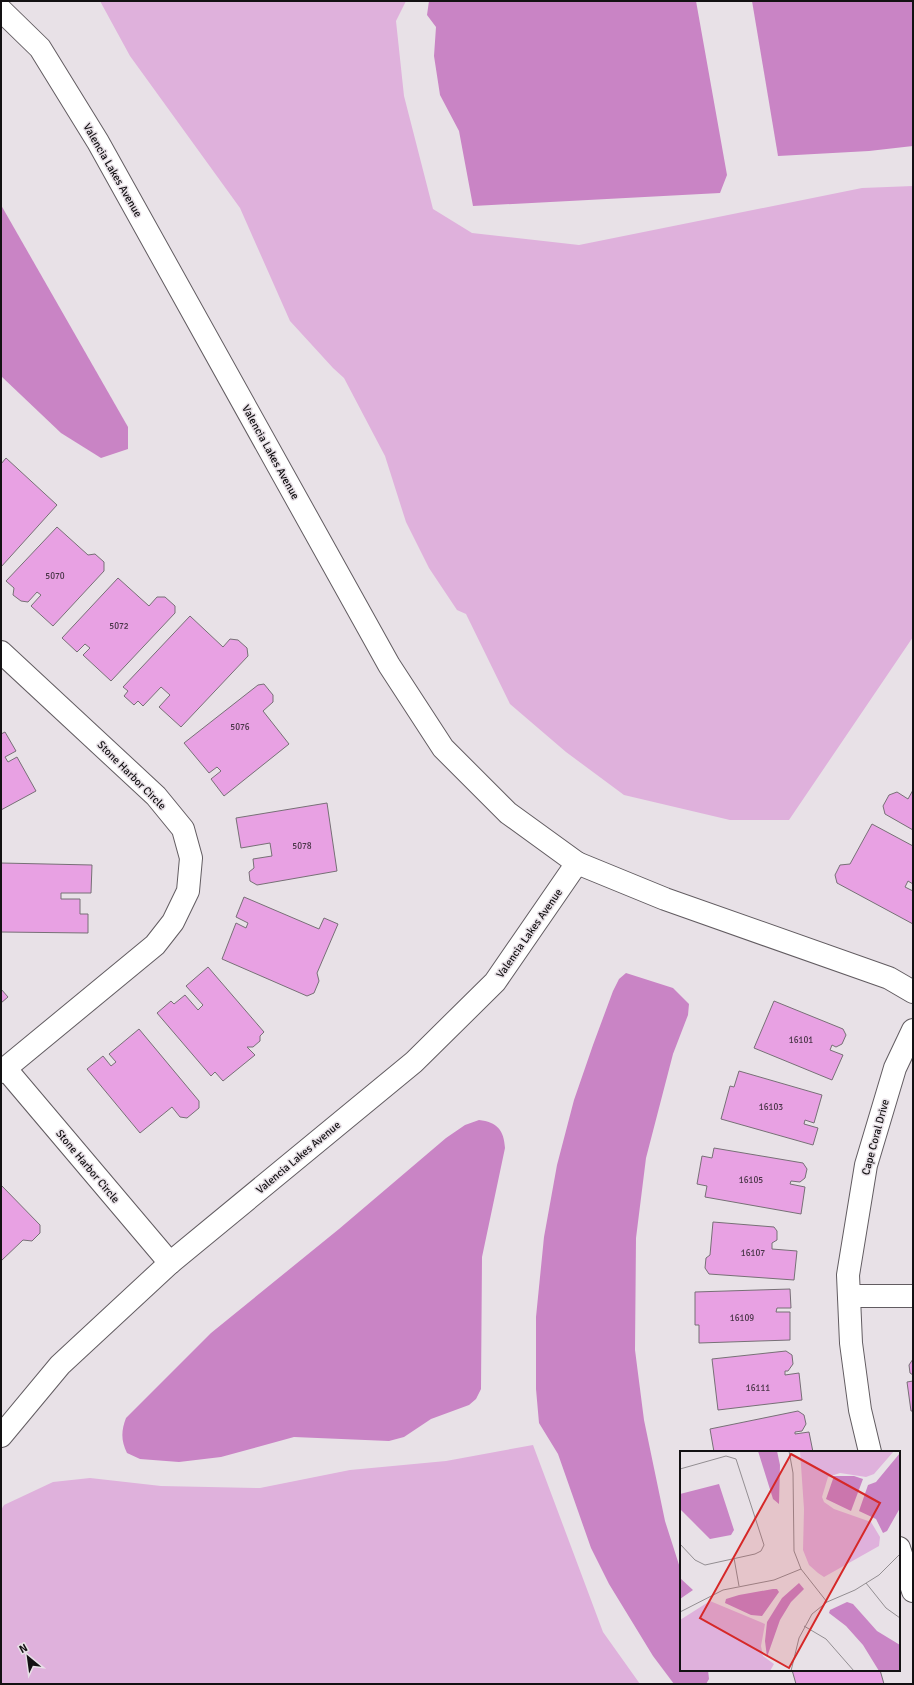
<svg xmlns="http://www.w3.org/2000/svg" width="914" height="1685" font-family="Signika,sans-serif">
<rect width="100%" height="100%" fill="#e8e1e7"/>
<g fill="#dfb1dc">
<path d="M100,1H406L396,21L404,96L433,209L472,233L579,245L862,188L913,186V637L789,820H730L624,795L566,752L510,704L466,614L457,610L429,568L406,522L385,456L344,378L333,368L290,321L240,208L130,56Z"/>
<path d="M533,1445L603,1632L640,1684H1V1510L4,1505L53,1482L90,1478L161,1486L260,1488L350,1470L446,1461Z"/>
</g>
<g fill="#c984c5">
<path d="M429,1H696L727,175L720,193L473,206L459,131L440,95L434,56L436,27L427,15Z"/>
<path d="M752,1H913V146L869,151L778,156Z"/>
<path d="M1,205L128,427V449L101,458L61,433L1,376Z"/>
<path d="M626,973L673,988L689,1004L688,1015L673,1054L646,1158L636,1238L635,1350L644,1420L665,1521L681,1571V1670H708L709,1679L706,1684H674L653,1656L609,1584L591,1548L558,1454L539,1423L536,1389V1317L544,1237L557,1165L574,1100L593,1045L613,991L619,979Z"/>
<path d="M479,1120C497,1122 504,1130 505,1148L482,1257L481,1389L476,1399L469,1405L431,1419L404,1437L389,1441L294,1437L221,1457L179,1462L140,1459L127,1453C121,1441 121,1431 126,1418L211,1333L339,1229L446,1138L465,1125Z"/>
</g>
<g fill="#e8a1e3" stroke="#777076">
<path d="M6,458L57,505L1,567V464Z"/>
<path d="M57,527L88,555L95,554L104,562V571L53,626L31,606L41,595L37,592L28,602L21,601L13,595L14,588L6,581Z"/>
<path d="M118,578L149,606L157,597H165L175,606V613L111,681L83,655L90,648L85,644L77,652L62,638Z"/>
<path d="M190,616L223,647L230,639L238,640L247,648L248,656L181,727L159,707L170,695L161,687L143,706L138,701L134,705L124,696L128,691L123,687Z"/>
<path d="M264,684L273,695V702L263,711L289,744L224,796L211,779L221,771L217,767L209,773L184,743L258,685Z"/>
<path d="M5,732L16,751L5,757L8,762L17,757L36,791L1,810V734Z"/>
<path d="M913,790V830L885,814L883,806L889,795L897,792L908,799Z"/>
<path d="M327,803L337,871L257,885L250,881L249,872L254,868L253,859L272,856L270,843L241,848L236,818Z"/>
<path d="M872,824L913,846V884L908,881L905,887L913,891V924L837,883L835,875L840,865L850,864Z"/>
<path d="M1,863L92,865L91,893H61V899H80V914H88V933L1,932Z"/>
<path d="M244,897L319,929L324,918L338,924L317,973L319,981L314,993L307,996L222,959L236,923L246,928L248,923L236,917Z"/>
<path d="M208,967L264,1032L260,1036V1041L253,1047H247L255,1055L223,1081L215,1072L211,1076L157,1013L171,1001L174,1004L185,995L198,1010L203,1005L186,986Z"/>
<path d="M1,989L8,997L1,1003Z"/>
<path d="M774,1001L843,1029L846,1035L842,1044L836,1047L832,1045L830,1050L843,1055L832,1080L754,1048Z"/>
<path d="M139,1029L199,1101V1108L187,1118L180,1117L172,1107L140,1133L87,1069L103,1056L111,1066L116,1062L109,1054Z"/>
<path d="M739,1071L822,1095L814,1123L805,1120L804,1124L818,1128L813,1145L721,1119L730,1086L734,1087Z"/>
<path d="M714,1148L803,1163L807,1169L805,1178L800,1182L791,1181L790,1184L805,1187L801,1214L705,1197L707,1186L697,1184L702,1156L712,1158Z"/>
<path d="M1,1185L40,1225V1233L32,1241L23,1240L1,1261Z"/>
<path d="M713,1222L774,1227L777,1231V1240L772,1243V1249L797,1251L794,1280L709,1274L705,1268L706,1258L710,1255Z"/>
<path d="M790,1289L791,1308H777L776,1312H790V1340L699,1343V1325H695V1292Z"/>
<path d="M786,1351L792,1355L793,1364L788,1371H785V1375L799,1373L802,1400L718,1410L712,1359Z"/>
<path d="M913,1359V1375L910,1373L909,1365Z"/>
<path d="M913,1381V1411H911L907,1382Z"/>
<path d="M798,1411L804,1415L806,1424L802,1431L795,1432V1434L809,1432L813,1452H714L710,1429Z"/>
<path d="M792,1670H880L884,1684H796Z"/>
</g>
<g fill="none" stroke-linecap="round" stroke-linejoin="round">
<defs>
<g id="street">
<path d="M1,10L40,48L98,142L389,665L443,748L508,813L577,863L495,982L414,1062L170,1263L60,1365L1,1436"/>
<path d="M1,652L156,796L183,829L191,858L188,891L173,922L155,945L1,1072"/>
<path d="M577,863L665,899L889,978L913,992"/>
<path d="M5,1068L170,1263"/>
<path d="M849,1296H913"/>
<path d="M870,1452L860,1410L851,1343L848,1275L866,1165L895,1068L913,1030"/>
<path d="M899,1548L913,1591"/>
</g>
</defs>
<use href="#street" stroke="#625c61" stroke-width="24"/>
<use href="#street" stroke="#fff" stroke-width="22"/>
</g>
<g text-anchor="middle" stroke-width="3" stroke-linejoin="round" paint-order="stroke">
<g font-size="9" fill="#483547">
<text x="55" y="579">5070</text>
<text x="119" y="629">5072</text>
<text x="240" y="730">5076</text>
<text x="302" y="849">5078</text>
<text x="801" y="1043">16101</text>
<text x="771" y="1110">16103</text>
<text x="751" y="1183">16105</text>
<text x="753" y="1256">16107</text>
<text x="742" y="1321">16109</text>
<text x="758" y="1391">16111</text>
</g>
<g font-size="11" fill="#131113" stroke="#e8e1e7">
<text transform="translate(113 170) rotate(60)" y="4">Valencia Lakes Avenue</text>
<text transform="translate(271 452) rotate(61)" y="4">Valencia Lakes Avenue</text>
<text transform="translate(132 775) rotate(45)" y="4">Stone Harbor Circle</text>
<text transform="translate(529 933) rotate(-55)" y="4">Valencia Lakes Avenue</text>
<text transform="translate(875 1137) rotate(-75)" y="4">Cape Coral Drive</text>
<text transform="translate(298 1157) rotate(-40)" y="4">Valencia Lakes Avenue</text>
<text transform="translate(88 1166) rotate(50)" y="4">Stone Harbor Circle</text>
</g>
</g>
<g transform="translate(680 1451)">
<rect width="220" height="220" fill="#e8e1e7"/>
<path d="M214,0L194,23L186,26L160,22L148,26L142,46L144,51L154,58L191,71L200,86L199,95L144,126L138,122L129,114L123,99L124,58L120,0ZM30,150L85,173L81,195L83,205L94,213L90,220H0V169Z" fill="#dfb1dc"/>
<path d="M97,0L100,14L99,53L93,48L78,0ZM220,2V57L207,80L203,82L196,68L179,60L188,34L196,31ZM154,25H174L183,28L171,60L146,48ZM39,33L54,79L51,84L30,88L0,58V43ZM0,127L13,139L0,148ZM119,132L124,138L111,151L100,169L87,206L85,190L87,171L102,147ZM93,138H97L99,141L82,165L71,164L45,152L46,148L59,144ZM167,151L173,153L197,180L220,194V220H199L183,194L166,175L149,162L150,159Z" fill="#c984c5"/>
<path fill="none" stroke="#938e92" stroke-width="1" d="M0,18L46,5L56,8L84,94L81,100L75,103L25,114L15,109L0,93M54,107L59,135M121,118L147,151M186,132L206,157L220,167M0,161L43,139L94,129L121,118L114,100L113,22L109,0M124,175L146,188L174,220M111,220L119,187L132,163L147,151L175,139L199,124L220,103"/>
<path fill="#d62828" fill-opacity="0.15" stroke="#d62828" stroke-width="2" d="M111,3L200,52L109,217L20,167Z"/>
<rect width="220" height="220" fill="none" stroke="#131113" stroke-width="2"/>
</g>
<rect width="914" height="1685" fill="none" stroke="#131113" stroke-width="4"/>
<g transform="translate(28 1657) rotate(331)" stroke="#e8e1e7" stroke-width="3" paint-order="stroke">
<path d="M0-3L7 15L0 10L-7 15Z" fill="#131113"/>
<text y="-6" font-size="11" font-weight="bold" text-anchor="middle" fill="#131113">N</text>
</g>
</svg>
